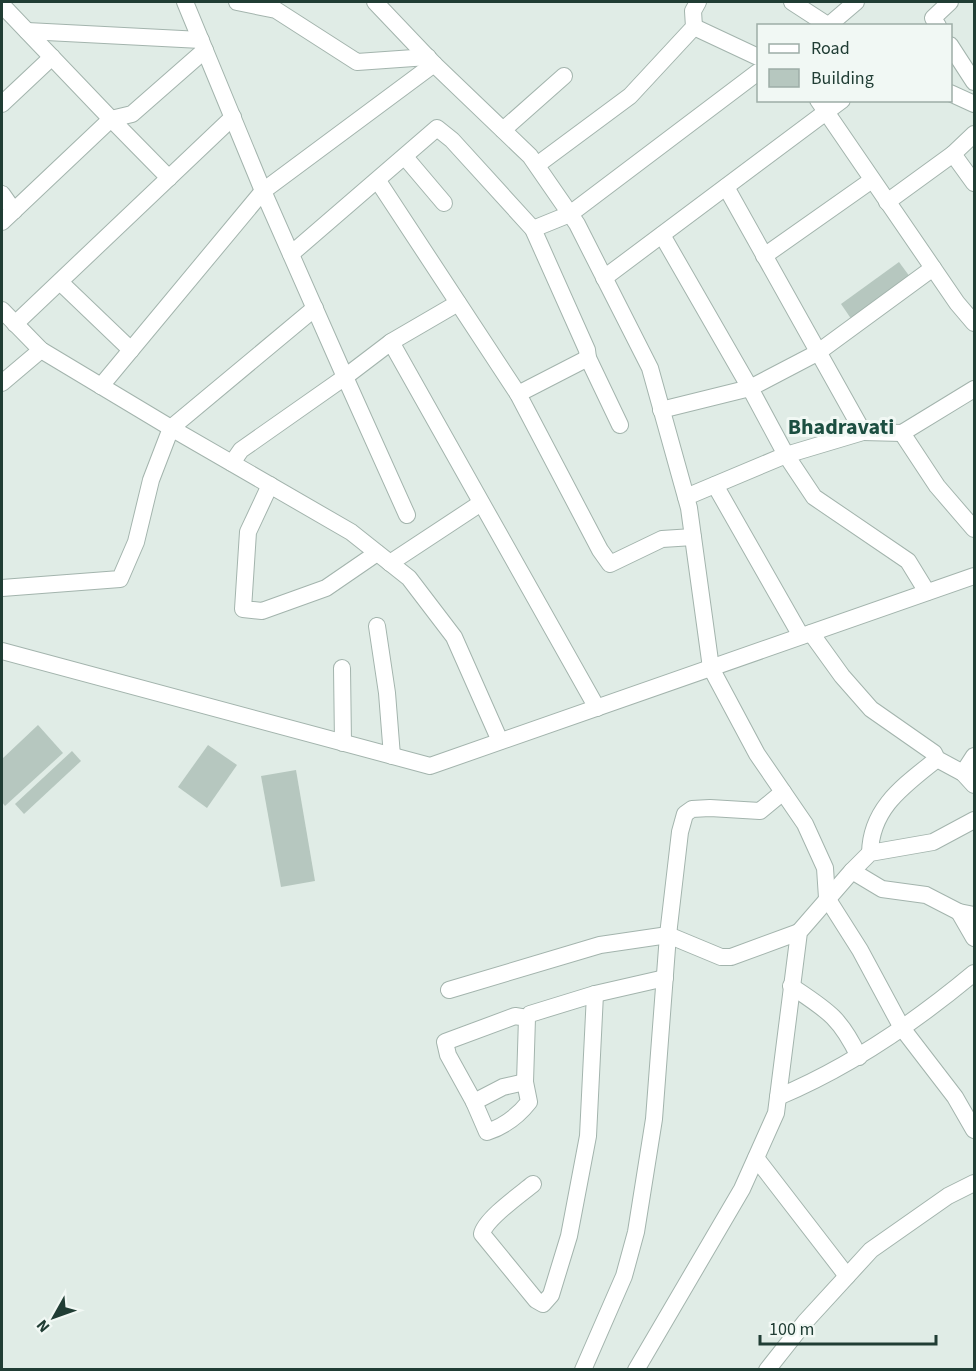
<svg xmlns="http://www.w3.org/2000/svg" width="976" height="1371" font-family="'Source Sans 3',sans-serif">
<rect width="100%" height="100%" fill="#e0ece6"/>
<g fill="#b6c7bf">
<path d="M899,262L913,281L854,323L841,304Z"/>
<path d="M38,725L63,753L5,806L2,802V759Z"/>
<path d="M208,745L237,765L207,808L178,787Z"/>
<path d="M72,751L81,761L24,814L15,804Z"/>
<path d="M296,770L315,881L281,887L261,776Z"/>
</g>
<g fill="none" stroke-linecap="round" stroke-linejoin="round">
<defs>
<g id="minor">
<path d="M185,2L263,191L345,377L391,342L597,708"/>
<path d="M237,2L276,10L357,62L428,57"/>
<path d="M792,2L829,26"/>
<path d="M2,5L111,119L2,222"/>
<path d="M829,25L856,2"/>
<path d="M938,26L933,18L950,2"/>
<path d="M694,27L758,57"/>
<path d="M27,31L201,40"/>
<path d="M950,45L974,82"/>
<path d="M434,64L530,156L577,224L650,368L689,508L711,668L757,754L805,824L825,868L827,898L860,950L902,1028L955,1097L974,1130"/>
<path d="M950,93L974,104"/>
<path d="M818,100L957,303L974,323"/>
<path d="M2,104L52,57"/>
<path d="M503,130L564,76"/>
<path d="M953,154L974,183"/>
<path d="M405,157L444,203"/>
<path d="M537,165L630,96L694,27L693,11L698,2"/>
<path d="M169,178L111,119L132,114L205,50"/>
<path d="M378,181L518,394L600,550L610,564L662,539L693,537"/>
<path d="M2,194L14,211"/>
<path d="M887,202L953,154L974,134"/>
<path d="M533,229L570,214L758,72"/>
<path d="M662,235L750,388L786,455L814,497L908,561L927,592"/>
<path d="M291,254L437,128L452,140L533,229L587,350L588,358L620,425"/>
<path d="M764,256L872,180"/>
<path d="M604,278L842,100"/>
<path d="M60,282L131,350"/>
<path d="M2,310L41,350L171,428L351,532L409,578L454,637L500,741"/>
<path d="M15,324L233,117"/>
<path d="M391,342L458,303"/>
<path d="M2,383L41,350"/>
<path d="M101,386L263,191L434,64L375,2"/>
<path d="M518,394L588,358"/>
<path d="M661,410L750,388L817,353L933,268"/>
<path d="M863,432L902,433L974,389"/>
<path d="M902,433L937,486L974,529"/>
<path d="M232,463L241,450L345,377L407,515"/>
<path d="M270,485L248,532L243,609L262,611L326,588L377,553"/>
<path d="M715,485L801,636"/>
<path d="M686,497L786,455L863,432L726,187"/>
<path d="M390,563L481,503"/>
<path d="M2,588L120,579L136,542L151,480L171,428L315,308"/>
<path d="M377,626L387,693L392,756"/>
<path d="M811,633L842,676L871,709L934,753L937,759L963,773L974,785"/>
<path d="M2,651L430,766L974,576"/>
<path d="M342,668L343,743"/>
<path d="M963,773L974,756"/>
<path d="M870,853C871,807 905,785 937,759"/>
<path d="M852,871L870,853L933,842L974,820"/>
<path d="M959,912L974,938"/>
<path d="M791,986C827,1010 840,1017 859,1057"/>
<path d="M449,990L600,945L668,935L721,957H731L799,932"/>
<path d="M527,1018L525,1082L529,1102C518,1116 505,1126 487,1132L474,1102L448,1055L445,1042L515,1016L527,1018L530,1014L595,994L665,978"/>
<path d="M778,1097C850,1067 914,1023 974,973"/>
<path d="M474,1102L503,1087L525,1082"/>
<path d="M756,1158L847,1276"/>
<path d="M533,1184C521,1194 485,1219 482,1234L536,1300L543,1304L551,1295L569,1236L588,1136L595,994"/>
<path d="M583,1370L624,1276L636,1232L654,1119L668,935L680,832L685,814L692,809L710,808L760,811L783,792"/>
<path d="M636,1370L742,1189L776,1113L799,932L852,871L882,889L926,895L959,912L974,915"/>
<path d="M767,1370L805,1322L871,1250L948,1196L974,1183"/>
</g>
</defs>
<use href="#minor" stroke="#a3b4ad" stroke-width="18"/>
<use href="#minor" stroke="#fff" stroke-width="16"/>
</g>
<g text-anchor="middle" stroke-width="6" stroke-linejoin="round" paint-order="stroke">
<g font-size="22" font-weight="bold" fill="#1c4f41" stroke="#f1f8f4">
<text x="841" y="434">Bhadravati</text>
</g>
</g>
<rect width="976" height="1371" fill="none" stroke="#203d34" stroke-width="6"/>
<rect x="757" y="24" width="195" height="78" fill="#f1f8f4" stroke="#9dada7" stroke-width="1.5"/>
<rect x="769" y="44" width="30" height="9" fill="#ffffff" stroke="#9dada7" stroke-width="1.5"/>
<text x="811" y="54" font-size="18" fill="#203d34">Road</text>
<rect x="769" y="69" width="30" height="18" fill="#b6c7bf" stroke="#9dada7" stroke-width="1.5"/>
<text x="811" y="84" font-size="18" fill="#203d34">Building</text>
<g transform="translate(54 1317) rotate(230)" stroke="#f1f8f4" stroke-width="4.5" paint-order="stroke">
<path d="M0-4.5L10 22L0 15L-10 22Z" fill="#203d34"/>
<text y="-9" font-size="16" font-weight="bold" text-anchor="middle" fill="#203d34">N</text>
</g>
<path d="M760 1335v9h176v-9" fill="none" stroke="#203d34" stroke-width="3"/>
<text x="769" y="1335" font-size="18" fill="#203d34" stroke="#f1f8f4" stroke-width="4.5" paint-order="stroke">100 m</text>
</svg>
